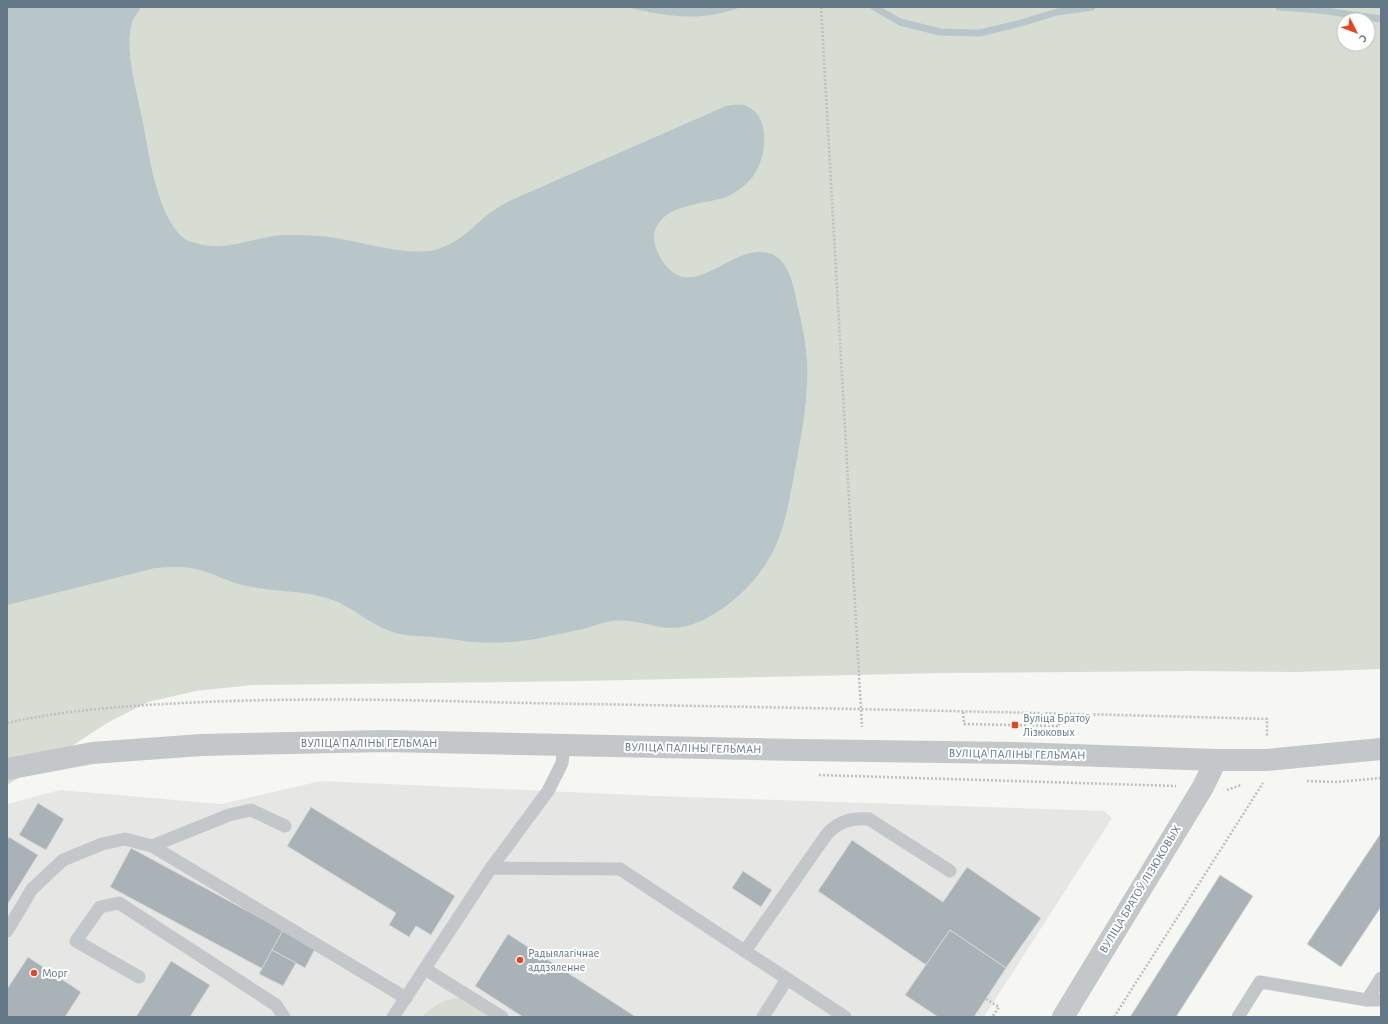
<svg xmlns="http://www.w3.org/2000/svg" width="1388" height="1024" font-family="'Alegreya Sans',sans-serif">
<rect width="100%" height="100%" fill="#f6f6f2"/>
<path fill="#e6e7e5" d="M321,781L656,796L1104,811L1112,818L984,1017H7V804L60,790L221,804Z"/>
<g fill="#d7ddd3" fill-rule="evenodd">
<path d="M7,7H1381V669L1297,672L1190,671L943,673L583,681L252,685L196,691L148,702L107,723L75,744L7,785ZM1344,20H1368V44H1344Z"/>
<path d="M464,997L503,1017H421C437,1004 442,999 464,997Z"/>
</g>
<g fill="#b8c6c9">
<path d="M7,7H141C138,12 133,18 132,23C124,49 137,92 142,118C149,152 156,217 185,239C187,241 192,242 196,243C227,253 254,236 285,235C302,235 319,235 336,238C365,243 407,256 435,250C457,244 471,229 487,215C493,210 501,206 507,202L726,106C733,105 740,103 746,106C774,116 766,166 748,182C742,188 734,194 726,197C706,204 670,204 658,224C649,238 657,255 667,267C693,297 728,252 759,252C769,252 777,255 783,263C792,274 795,293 798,307C802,325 806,343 807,361C809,399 801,437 794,475C789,501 785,529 772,553C759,578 737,601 712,615C696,625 679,630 660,627C645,624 629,619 613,621C604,622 596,625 587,628C572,631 556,635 541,638C519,642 496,644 474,642C460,641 447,638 433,637C422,636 411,636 400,634C377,629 360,613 340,603C310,589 278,593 247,586C229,583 214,573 196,569C182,566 169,567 155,568L7,605Z"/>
<path d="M625,7H741C700,23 666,16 625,7Z"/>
</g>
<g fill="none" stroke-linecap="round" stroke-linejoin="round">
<g stroke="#b8c6c9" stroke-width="7">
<path d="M874,7L900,22L940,32L980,33L1021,23L1057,12L1092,7"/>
<path d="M1279,7L1319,10L1381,19"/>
</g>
</g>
<g fill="#a9b2b7" stroke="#d7d7d5">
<path d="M38,803L64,819L46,850L19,835Z"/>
<path d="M311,807L455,896L431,935L416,926L409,937L389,925L396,913L287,846Z"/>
<path d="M1381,833V907L1341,967L1307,944Z"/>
<path d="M9,837L38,855L7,905V840Z"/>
<path d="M852,840L943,902L967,867L1041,918L1006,968L950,930L926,965L818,891Z"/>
<path d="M131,848L283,930L263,969L110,887Z"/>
<path d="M743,871L772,890L761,907L732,888Z"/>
<path d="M1220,875L1253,896L1176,1017H1130Z"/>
<path d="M283,930L316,947L305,968L272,950Z"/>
<path d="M950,930L1006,968L974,1017H938L905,995Z"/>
<path d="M508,934L636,1017H523L475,986Z"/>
<path d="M272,950L296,963L283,986L259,974Z"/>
<path d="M28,957L81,992L65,1017H7V989Z"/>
<path d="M171,961L210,985L190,1017H136Z"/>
</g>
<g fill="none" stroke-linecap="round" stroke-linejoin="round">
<g stroke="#bdbfc1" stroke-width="2.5" stroke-dasharray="2 2" stroke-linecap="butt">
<path d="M821,7L862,727"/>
<path d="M963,712L964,724L1059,726L1061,713"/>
<path d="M7,723C65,710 124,706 183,703C297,697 411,700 525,703C773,707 1020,712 1267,719V737"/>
<path d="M819,775L1176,786"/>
<path d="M1307,781L1337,782L1381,778"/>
<path d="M1227,790L1241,785"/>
<path d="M986,999L999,1007L992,1017"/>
<path d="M1114,1017L1263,783"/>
</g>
<g stroke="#c3c7ca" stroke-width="13">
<path d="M285,826L251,810L229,815L152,846L406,998"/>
<path d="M491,868L548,791L562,763L564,745"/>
<path d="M7,931L32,889L63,860L102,844L125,839L152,846"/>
<path d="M745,951L827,834C839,821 851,818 869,819L950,871"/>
<path d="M425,969L502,1017"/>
<path d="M139,977L76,941L100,907L119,903L276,1005L284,1017"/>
<path d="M1367,1000L1381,978"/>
<path d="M393,1017L491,868L620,869L845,1017"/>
<path d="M763,1017L787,979"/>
<path d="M1238,1017L1260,982L1367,1000H1381"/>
</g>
<g stroke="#c3c7ca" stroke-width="22">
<path d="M7,769L92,753L201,745L385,741L799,750L1014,753L1216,760H1266L1381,749"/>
<path d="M1063,1017L1203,787L1216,760"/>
</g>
</g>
<g fill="#e84420" stroke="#fff" stroke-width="1.5">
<rect x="1011" y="721" width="8" height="8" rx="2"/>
<circle cx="520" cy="960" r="4"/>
<circle cx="34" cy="973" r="4"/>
</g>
<g text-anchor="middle" stroke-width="4" stroke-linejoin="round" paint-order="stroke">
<g font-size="12" fill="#647784" stroke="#fff" text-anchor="start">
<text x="1023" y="722">Вуліца Братоў<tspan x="1023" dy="14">Лізюковых</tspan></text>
<text x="528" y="957">Радыялагічнае<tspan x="528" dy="14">аддзяленне</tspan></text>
<text x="42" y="977">Морг</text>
</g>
<g font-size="12" fill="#647784" stroke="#fff">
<text x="369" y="747">ВУЛІЦА ПАЛІНЫ ГЕЛЬМАН</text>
<text transform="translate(693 748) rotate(1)" y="4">ВУЛІЦА ПАЛІНЫ ГЕЛЬМАН</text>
<text transform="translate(1017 754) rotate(1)" y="4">ВУЛІЦА ПАЛІНЫ ГЕЛЬМАН</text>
<text transform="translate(1140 889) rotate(-59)" y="4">ВУЛІЦА БРАТОЎ ЛІЗЮКОВЫХ</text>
</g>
</g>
<rect width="1388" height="1024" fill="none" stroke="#647784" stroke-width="16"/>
<g transform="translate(1356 32) rotate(132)"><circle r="19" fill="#ffffff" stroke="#c1c9ce"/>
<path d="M0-3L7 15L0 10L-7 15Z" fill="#e84420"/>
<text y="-6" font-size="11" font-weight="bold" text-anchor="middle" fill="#647784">С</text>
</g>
</svg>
